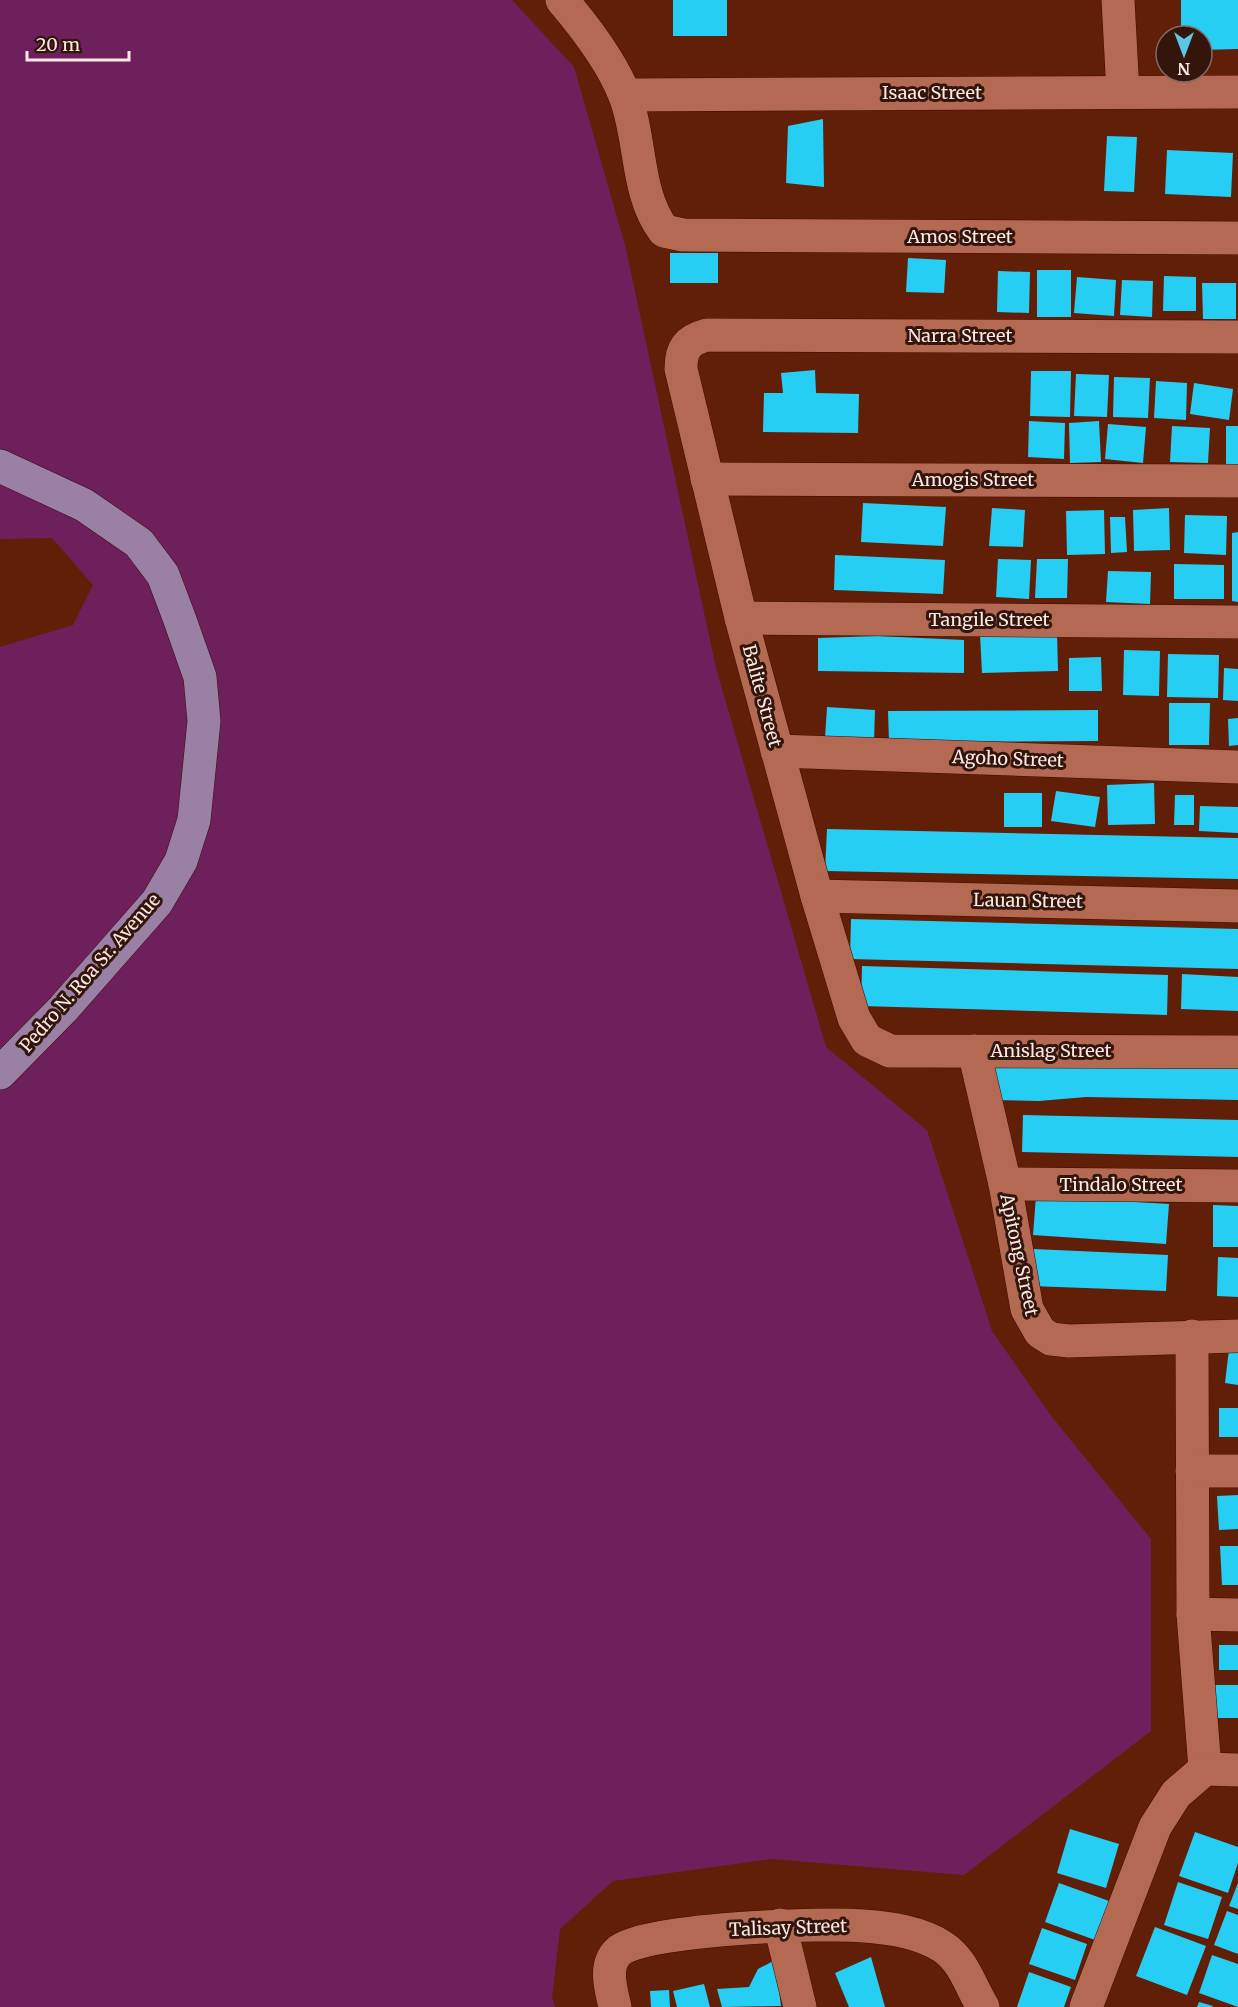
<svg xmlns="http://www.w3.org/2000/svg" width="1238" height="2007" font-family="Merriweather,serif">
<rect width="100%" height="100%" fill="#611f08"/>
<path fill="#6e205d" d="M0,0H512L574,67L625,245L716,668L826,1047L927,1130L992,1331L1052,1417L1151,1539V1731L964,1875L772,1859L613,1881L560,1929L552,1998L555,2007H0V647L73,625L93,585L52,538L0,539Z"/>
<g fill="#26cef3">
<rect x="673" y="0" width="54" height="36"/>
<path d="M1181,0H1238V49L1202,50V36H1181Z"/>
<path d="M823,119L824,187L786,183L788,126Z"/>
<path d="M1107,136L1137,137L1134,192L1104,191Z"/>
<path d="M1167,150L1233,153L1231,197L1165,194Z"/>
<rect x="670" y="253" width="48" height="30"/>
<path d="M908,258L946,260L944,293L906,292Z"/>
<rect x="1037" y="270" width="34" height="47"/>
<path d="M998,271L1030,272L1029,313L997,312Z"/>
<path d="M1164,276L1196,277V311H1163Z"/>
<path d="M1077,277L1116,280L1114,316L1074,313Z"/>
<path d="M1122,280L1153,281L1152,317L1120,315Z"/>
<path d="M1202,283H1236V319H1203Z"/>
<path d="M815,370L816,393L859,394L858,433L763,432L764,393H783L781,373Z"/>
<path d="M1031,371H1071L1070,417L1030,416Z"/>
<path d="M1076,374L1109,375L1107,417L1074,416Z"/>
<path d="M1114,377L1150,378L1148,418L1113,417Z"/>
<path d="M1156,381L1187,383L1186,420L1154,418Z"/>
<path d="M1194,383L1233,389L1229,420L1190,414Z"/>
<path d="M1029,421L1065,423L1064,459L1028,457Z"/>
<path d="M1099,421L1101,462L1070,463L1069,423Z"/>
<path d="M1108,424L1146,427L1143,463L1105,459Z"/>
<path d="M1172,426L1210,428L1208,463L1170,462Z"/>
<rect x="1226" y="426" width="12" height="41"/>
<path d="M863,503L946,507L943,546L861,542Z"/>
<path d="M992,508L1025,510L1023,547L989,546Z"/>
<path d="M1169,508L1170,550L1134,551L1133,510Z"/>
<path d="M1104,510L1105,554L1067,555L1066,511Z"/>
<path d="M1185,515L1227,516L1226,555L1184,553Z"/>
<path d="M1110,517H1125L1127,552L1111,553Z"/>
<path d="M1238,532V602L1232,601V533Z"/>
<path d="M835,555L945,560L943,594L834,590Z"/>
<path d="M998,559L1031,560L1029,599L996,597Z"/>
<path d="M1037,559H1068L1067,598H1035Z"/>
<path d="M1174,564L1224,565V599H1174Z"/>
<path d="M1108,571L1151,572L1150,604L1106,602Z"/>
<path d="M1057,632L1058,671L982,673L980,635Z"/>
<path d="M878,636L964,640V673L818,671V638Z"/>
<path d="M1124,650L1160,651L1159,696L1123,695Z"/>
<path d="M1168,654L1219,655L1218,698L1167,697Z"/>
<path d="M1101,657L1102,691H1069V658Z"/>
<path d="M1224,668L1238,669V701L1223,700Z"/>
<path d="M1169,703H1210L1209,745H1169Z"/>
<path d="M827,707L875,710L874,741L825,738Z"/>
<path d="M1098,710V741L889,742L888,711Z"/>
<path d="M1238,718V745L1229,746L1228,719Z"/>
<path d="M1154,783L1155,824L1108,825L1107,785Z"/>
<path d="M1056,791L1100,797L1095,827L1051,821Z"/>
<rect x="1004" y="793" width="38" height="34"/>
<path d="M1175,795H1194V825H1174Z"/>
<path d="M1200,806L1238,807V833L1199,831Z"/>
<path d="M827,829L1238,838V879L825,871Z"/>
<path d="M851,919L1238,929V969L850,959Z"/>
<path d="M862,966L1168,975L1167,1015L861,1006Z"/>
<path d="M1182,974L1238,977V1011L1181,1009Z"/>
<path d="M1238,1061V1100L1086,1097L1039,1101L992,1100L993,1062Z"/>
<path d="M1023,1115L1238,1120V1157L1022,1152Z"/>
<path d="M1036,1196L1169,1204L1166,1244L1033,1235Z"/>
<path d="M1213,1205L1238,1206V1247H1213Z"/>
<path d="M1033,1249L1168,1255L1166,1291L1031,1286Z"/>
<path d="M1218,1257L1238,1258V1297L1217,1296Z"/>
<path d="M1229,1349L1238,1350V1385L1225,1383Z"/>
<rect x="1219" y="1408" width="19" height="29"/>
<path d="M1238,1495V1529L1219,1530L1217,1496Z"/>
<path d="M1220,1546H1238V1585H1222Z"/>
<rect x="1219" y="1645" width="19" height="25"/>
<rect x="1208" y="1685" width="30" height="33"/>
<path d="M1070,1829L1119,1844L1106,1888L1057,1873Z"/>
<path d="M1195,1832L1238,1847V1863L1228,1893L1179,1876Z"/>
<path d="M1178,1882L1222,1897L1208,1939L1164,1925Z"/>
<path d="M1059,1883L1109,1901L1095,1940L1045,1922Z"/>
<path d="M1238,1883V1909L1229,1906Z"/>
<path d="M1227,1911L1238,1915V1954L1214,1945Z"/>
<path d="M1155,1927L1206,1946L1187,1995L1136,1976Z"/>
<path d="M1042,1928L1087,1944L1075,1980L1029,1964Z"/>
<path d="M1212,1955L1238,1964V2007L1199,1993Z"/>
<path d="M871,1957L885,2007H849L835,1973Z"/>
<path d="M775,1960L781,2006L722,2007L717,1989L749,1987L758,1969Z"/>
<path d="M1029,1972L1071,1987L1064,2007H1017Z"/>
<path d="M704,1984L710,2007H677L673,1991Z"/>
<path d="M669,1990L670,2007H651L650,1991Z"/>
<path d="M1199,2002L1213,2006L1212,2007H1197Z"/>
</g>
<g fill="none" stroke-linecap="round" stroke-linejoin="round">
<defs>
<g id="street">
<path d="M562,0C585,27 612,62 625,96C642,140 635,192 664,231L683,235L1238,238"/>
<path d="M1118,0L1123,92"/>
<path d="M625,95L1238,92"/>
<path d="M1238,337L707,335C687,340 681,349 681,369L741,618L817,896L854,1018L867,1040L890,1051L1238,1052"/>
<path d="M707,479L1238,481"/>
<path d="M741,618L1238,622"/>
<path d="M777,751L1238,767"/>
<path d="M817,896L1238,906"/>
<path d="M974,1051L1005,1184L1027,1309L1040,1332L1051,1339L1069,1341L1238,1336"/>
<path d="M1005,1184L1238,1186"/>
<path d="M1192,1336L1193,1614L1205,1769"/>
<path d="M1192,1471H1238"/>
<path d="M1193,1614L1238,1615"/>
<path d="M1205,1769L1238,1770"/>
<path d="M780,1925L800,2007"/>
<path d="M615,2007C611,1989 603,1965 619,1951C643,1929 826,1922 864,1926C890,1928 920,1932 943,1947C964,1961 970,1986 983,2007"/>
<path d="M1086,2007L1155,1827L1176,1794L1205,1769"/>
</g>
<path id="primary" d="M0,466L84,505L139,543L163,575L180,620L200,677L204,721L194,820L181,861L157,902L63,1009L0,1073"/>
</defs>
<use href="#street" stroke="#3d0b00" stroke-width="34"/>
<use href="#primary" stroke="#3d0b00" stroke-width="34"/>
<use href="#street" stroke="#b46952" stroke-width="33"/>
<use href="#primary" stroke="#9980a4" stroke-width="33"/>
</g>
<g text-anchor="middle" stroke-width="6" stroke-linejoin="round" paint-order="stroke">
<g font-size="18" fill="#fae8e3" stroke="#33150c">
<text x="932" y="99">Isaac Street</text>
<text x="960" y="243">Amos Street</text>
<text x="960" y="342">Narra Street</text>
<text x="973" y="486">Amogis Street</text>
<text x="989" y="626">Tangile Street</text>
<text transform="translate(762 696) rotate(75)" y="6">Balite Street</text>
<text transform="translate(1008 759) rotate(2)" y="6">Agoho Street</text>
<text transform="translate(1028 901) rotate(1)" y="6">Lauan Street</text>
<text transform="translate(90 973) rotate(-49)" y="6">Pedro N. Roa Sr. Avenue</text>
<text x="1051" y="1057">Anislag Street</text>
<text x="1121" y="1191">Tindalo Street</text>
<text transform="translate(1019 1255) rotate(78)" y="6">Apitong Street</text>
<text transform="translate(788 1928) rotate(-2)" y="6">Talisay Street</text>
</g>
</g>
<g transform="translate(1184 54) rotate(180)"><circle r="28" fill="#33150c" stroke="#836962" stroke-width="1.5"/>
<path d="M0-4.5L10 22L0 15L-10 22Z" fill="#5ac8e5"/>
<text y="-9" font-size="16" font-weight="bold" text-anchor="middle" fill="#fae8e3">N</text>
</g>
<path d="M27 51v9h102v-9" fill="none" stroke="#fae8e3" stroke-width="3"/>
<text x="36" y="51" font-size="18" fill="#fae8e3" stroke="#33150c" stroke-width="4.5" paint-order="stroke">20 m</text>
</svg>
